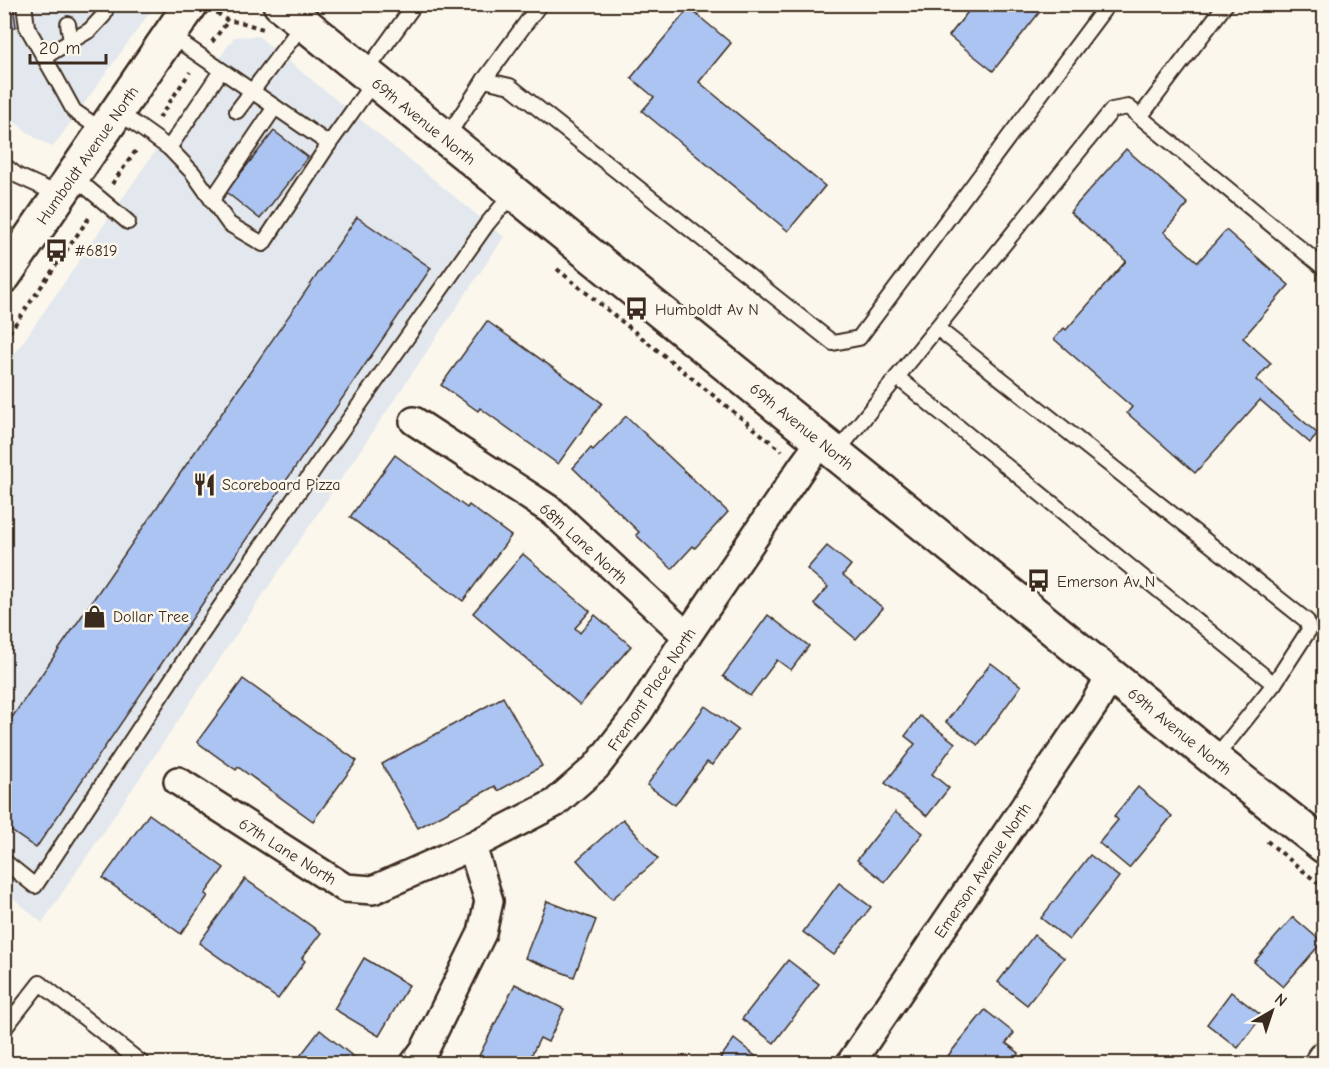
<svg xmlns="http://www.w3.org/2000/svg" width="1329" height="1068" font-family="'Comic Neue',sans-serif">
<rect width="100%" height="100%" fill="#fbf7ec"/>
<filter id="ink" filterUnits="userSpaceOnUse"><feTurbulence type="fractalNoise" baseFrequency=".0167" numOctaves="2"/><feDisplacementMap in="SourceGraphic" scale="12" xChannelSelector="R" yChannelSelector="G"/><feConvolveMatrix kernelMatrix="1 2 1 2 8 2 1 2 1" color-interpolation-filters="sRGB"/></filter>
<g filter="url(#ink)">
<g fill="#e3e8ee">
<path d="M5,5H155L53,147L37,139L5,115Z"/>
<path d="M258,36L504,237L42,923L5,891V368L234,37Z"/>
</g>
<g fill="#acc4f2" stroke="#3b2a1e" stroke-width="1.5">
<path d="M4,4H13L16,27L4,29Z"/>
<path d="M974,4H1046L993,71L949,36Z"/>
<path d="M689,8L731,43L699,82L825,186L788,231L642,111L654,97L631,78Z"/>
<path d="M274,131L308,157L260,219L226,192Z"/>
<path d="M1126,149L1188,204L1164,232L1198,262L1226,230L1289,285L1243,338L1271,363L1256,380L1318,434L1310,443L1260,400L1195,473L1127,413L1132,407L1054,339L1064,328L1066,330L1126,261L1070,212Z"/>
<path d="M357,217L431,268L36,848L4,826V729Z"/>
<path d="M487,321L602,403L558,464L480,408L478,411L441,385Z"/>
<path d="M626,416L728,512L695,548L693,546L672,569L636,535L639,532L573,468L591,448L593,450Z"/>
<path d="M395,455L467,508L469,505L511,536L463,601L350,517Z"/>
<path d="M827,546L851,565L843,575L883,608L856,639L814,604L828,587L807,569Z"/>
<path d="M523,554L590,611L575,628L580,633L595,615L631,646L580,705L473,613Z"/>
<path d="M768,615L809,646L791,670L777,660L750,696L723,676Z"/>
<path d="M991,663L1021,686L978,745L946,722Z"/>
<path d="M243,679L357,761L313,821L238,767L236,770L197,742Z"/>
<path d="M503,697L542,766L498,791L495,786L418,828L382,764Z"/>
<path d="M705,706L738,730L712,765L707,762L675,805L647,785Z"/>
<path d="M920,716L955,743L932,774L949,788L927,816L885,783L915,744L905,736Z"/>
<path d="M1138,787L1172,816L1129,868L1099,843L1118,820L1114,816Z"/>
<path d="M895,812L923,833L885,882L857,860Z"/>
<path d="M149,814L224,868L205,894L208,896L181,934L103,878Z"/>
<path d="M623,819L658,859L612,899L577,860Z"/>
<path d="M1090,855L1119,877L1069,940L1041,918Z"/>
<path d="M245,879L321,933L302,958L305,961L278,999L199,943Z"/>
<path d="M839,883L871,907L834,955L803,932Z"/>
<path d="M547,901L596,920L574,977L525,958Z"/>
<path d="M1293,917L1322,942L1283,987L1254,962Z"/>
<path d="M1034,935L1064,958L1027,1005L998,982Z"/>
<path d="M364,958L409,985L379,1036L334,1009Z"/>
<path d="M788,960L819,984L774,1043L742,1019Z"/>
<path d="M515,984L564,1009L548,1042L540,1038L527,1064H494L479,1056Z"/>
<path d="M1231,992L1262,1016L1238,1048L1207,1024Z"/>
<path d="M985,1010L1014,1033L1006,1043L1019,1053L1011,1064H956L947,1057Z"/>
<path d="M320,1030L360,1062L359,1064H294Z"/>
<path d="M734,1039L763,1062L761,1064H716Z"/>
</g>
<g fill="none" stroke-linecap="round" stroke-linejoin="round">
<defs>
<g id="service">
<path d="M24,4L27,27L56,78L74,111L103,131"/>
<path d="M68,24L71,41"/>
<path d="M170,35L329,144L374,81"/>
<path d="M44,57L90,30L104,15L107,4"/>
<path d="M365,73L415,4"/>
<path d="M484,80L510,86L833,343L859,338L1108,4"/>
<path d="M117,111L169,148L193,173L229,224L263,244L329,144"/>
<path d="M237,111L303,24"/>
<path d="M1140,117L1226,4"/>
<path d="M446,138L484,80L540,4"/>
<path d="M169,148L221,71"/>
<path d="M4,165L18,176L60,195"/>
<path d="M73,176L128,222"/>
<path d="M212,200L275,107"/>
<path d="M937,328L1307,621L1309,630L1274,684"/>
<path d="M897,377L1274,684L1214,759"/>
<path d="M836,453L1112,110L1128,107L1324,268"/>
<path d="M4,861L35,886L199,638L317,465L487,224L513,193"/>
<path d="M4,1029L40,983L143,1064"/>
</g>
<g id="minor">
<path d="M414,421L552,511L687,636"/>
<path d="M178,781L345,888L373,890L472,846L555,803L596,767L638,713L687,636L802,467L821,441"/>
<path d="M414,1064L425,1049L482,933L489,901L472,846"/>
<path d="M850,1064L1095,703L1111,675"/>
</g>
<g id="tertiary">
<path d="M280,4L1214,759L1324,846"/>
<path d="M4,276L191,4"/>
<path d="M1322,1064L1324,1059"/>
</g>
</defs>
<use href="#service" stroke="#3b2a1e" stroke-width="18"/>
<use href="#minor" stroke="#3b2a1e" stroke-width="32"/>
<use href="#tertiary" stroke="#3b2a1e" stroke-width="38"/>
<g stroke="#3b2a1e" stroke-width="4" stroke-dasharray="4.5 4.5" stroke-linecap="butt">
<path d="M217,13L228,21L240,22L263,29"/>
<path d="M212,42L228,21"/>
<path d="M159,118L190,72"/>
<path d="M112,184L137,149"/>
<path d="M557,269L782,451"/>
<path d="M4,340L91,215"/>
<path d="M1267,841L1324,888"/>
</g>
<use href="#service" stroke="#fbf7ec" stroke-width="14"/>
<use href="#minor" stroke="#fbf7ec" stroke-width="27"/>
<use href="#tertiary" stroke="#fbf7ec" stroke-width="33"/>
</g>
</g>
<defs>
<symbol id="bus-bare" viewBox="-9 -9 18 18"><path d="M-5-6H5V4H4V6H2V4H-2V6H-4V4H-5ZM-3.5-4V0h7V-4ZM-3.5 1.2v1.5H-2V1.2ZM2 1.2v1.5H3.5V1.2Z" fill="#3b2a1e" stroke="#fbf7ec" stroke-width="2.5" paint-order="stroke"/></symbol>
<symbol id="restaurant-bare" viewBox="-9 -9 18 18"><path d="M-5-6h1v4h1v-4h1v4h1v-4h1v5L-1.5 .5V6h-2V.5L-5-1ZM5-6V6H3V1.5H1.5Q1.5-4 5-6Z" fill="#3b2a1e" stroke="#fbf7ec" stroke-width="2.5" paint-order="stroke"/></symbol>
<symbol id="shop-bare" viewBox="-9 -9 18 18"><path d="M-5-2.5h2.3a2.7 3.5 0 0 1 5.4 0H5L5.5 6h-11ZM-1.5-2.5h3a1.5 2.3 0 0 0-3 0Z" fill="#3b2a1e" stroke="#fbf7ec" stroke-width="2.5" paint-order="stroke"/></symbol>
</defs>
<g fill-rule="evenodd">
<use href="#bus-bare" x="40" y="234" width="33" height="33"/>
<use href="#bus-bare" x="620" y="292" width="33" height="33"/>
<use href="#restaurant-bare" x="188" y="468" width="33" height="33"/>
<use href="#bus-bare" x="1022" y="564" width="33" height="33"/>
<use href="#shop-bare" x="78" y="600" width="33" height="33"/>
</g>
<g text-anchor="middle" stroke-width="5" stroke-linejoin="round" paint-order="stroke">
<g font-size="16" fill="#3b2a1e" stroke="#fbf7ec">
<text transform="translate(424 121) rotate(39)" y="6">69th Avenue North</text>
<text transform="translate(87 155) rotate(-55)" y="6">Humboldt Avenue North</text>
<text transform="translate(802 426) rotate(39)" y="6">69th Avenue North</text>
<text transform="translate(584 543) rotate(42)" y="6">68th Lane North</text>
<text transform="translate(651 689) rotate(-56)" y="6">Fremont Place North</text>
<text transform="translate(1180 731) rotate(39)" y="6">69th Avenue North</text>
<text transform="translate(288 851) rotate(32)" y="6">67th Lane North</text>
<text transform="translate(982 870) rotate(-56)" y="6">Emerson Avenue North</text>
</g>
<g font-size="16" fill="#3b2a1e" stroke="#fbf7ec" text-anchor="start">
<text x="74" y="256">#6819</text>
<text x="655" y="315">Humboldt Av N</text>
<text x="222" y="490">Scoreboard Pizza</text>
<text x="1057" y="587">Emerson Av N</text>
<text x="113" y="622">Dollar Tree</text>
</g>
</g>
<rect width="1329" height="1068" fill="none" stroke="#fbf7ec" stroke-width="24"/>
<rect x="12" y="12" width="1305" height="1044" fill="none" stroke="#3b2a1e" stroke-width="2" filter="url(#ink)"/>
<g transform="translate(1272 1011) rotate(39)" stroke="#fbf7ec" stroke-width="4.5" paint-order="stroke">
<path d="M0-4.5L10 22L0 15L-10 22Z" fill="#3b2a1e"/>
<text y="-9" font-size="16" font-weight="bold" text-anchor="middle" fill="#3b2a1e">N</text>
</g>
<path d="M30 54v9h76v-9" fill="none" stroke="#3b2a1e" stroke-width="3"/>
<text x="39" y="54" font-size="18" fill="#3b2a1e" stroke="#fbf7ec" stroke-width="4.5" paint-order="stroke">20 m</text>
</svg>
